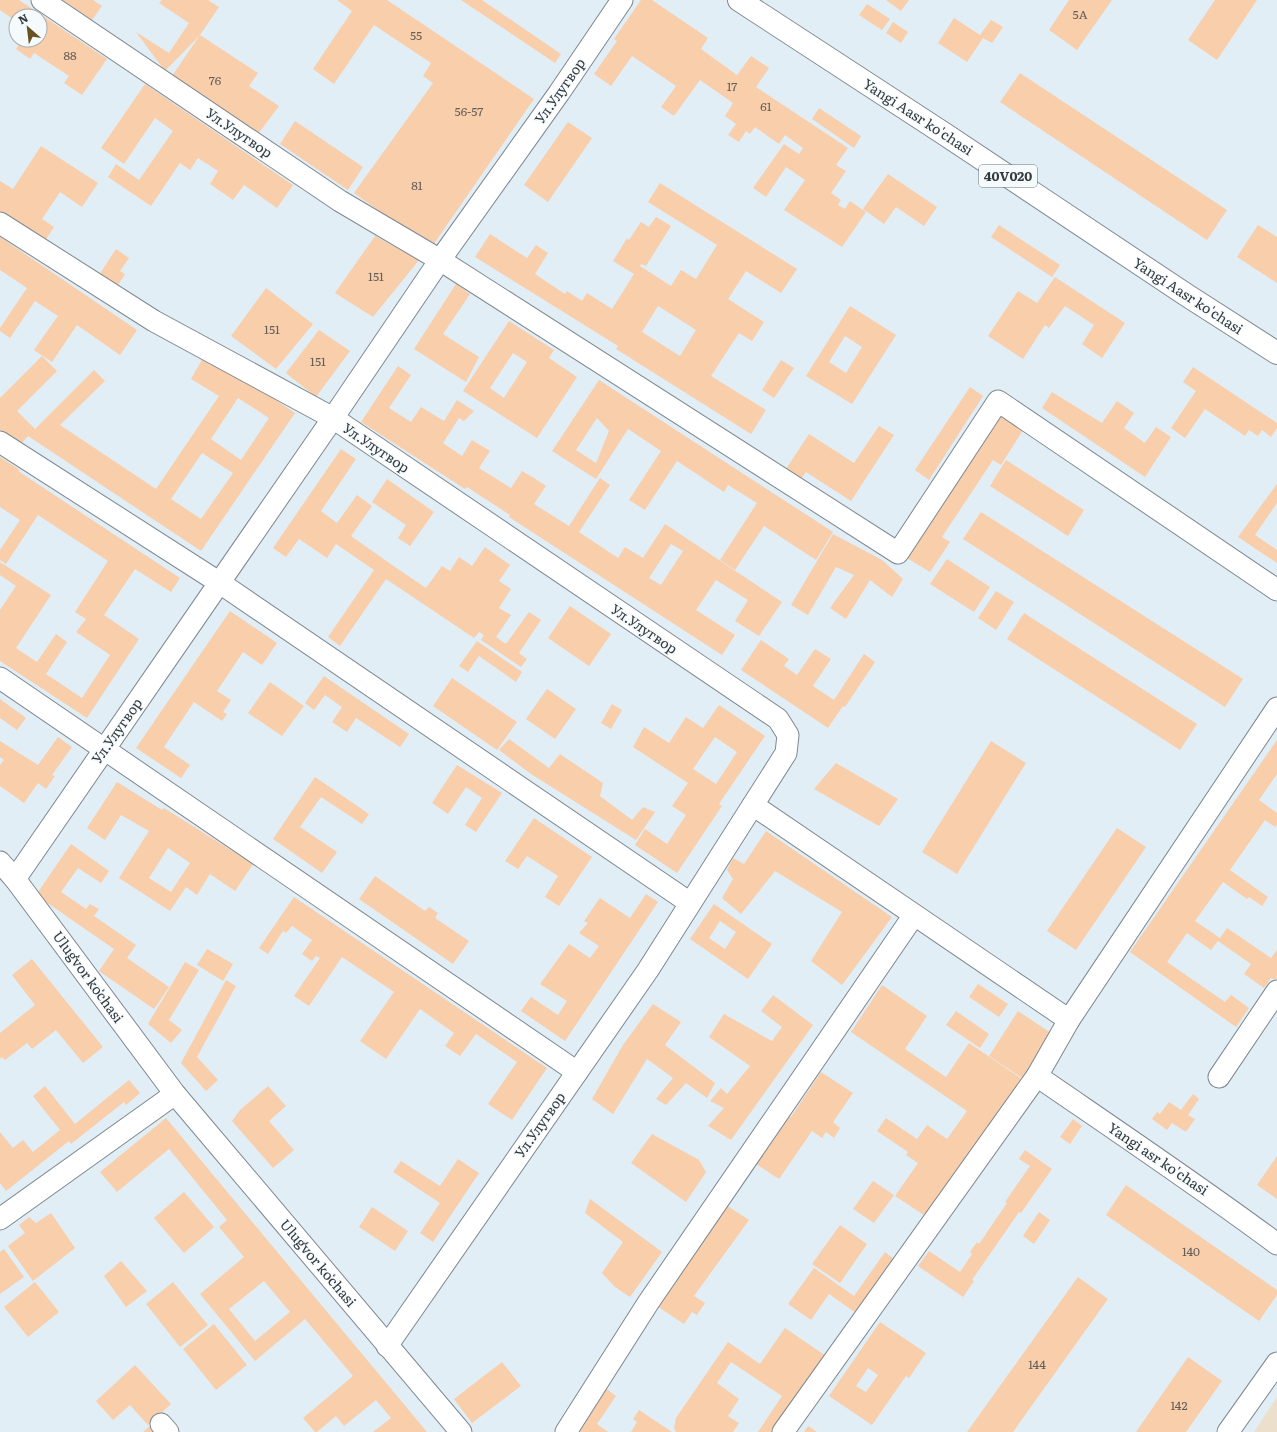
<svg xmlns="http://www.w3.org/2000/svg" width="1277" height="1432" font-family="Literata,serif">
<rect width="100%" height="100%" fill="#e2eef6"/>
<path fill="#ece0cc" d="M1277,1397V1432H1254Z"/>
<g fill="#f8ceab" fill-rule="evenodd">
<path d="M0,0H19L107,59L82,95L64,83L69,76L34,53L30,59L16,49L22,40H40V16H16V21L0,10Z"/>
<path d="M63,0H93L102,6L92,20Z"/>
<path d="M162,0H208L219,7L200,35L165,71L136,32L169,53L189,23L159,3Z"/>
<path d="M337,0H387L534,99L431,248L354,193L433,83L423,76L431,63L374,25L334,84L313,69L352,11Z"/>
<path d="M461,0H482L561,54L555,63Z"/>
<path d="M641,0H652L708,38L701,49L737,75L751,56L769,68L756,87L848,148L836,165L846,171L831,193L841,200L838,205L845,209L850,201L866,212L842,247L784,210L805,180L786,167L766,197L753,188L784,144L799,154L803,148L785,135L779,144L755,127L750,134L746,131L739,142L728,135L736,124L725,116L733,103L700,80L674,116L661,107L676,86L632,56L611,86L594,74L617,41L614,39Z"/>
<path d="M886,0H909L901,11Z"/>
<path d="M1069,0H1112L1077,50L1049,30Z"/>
<path d="M1215,0H1257L1217,60L1188,40Z"/>
<path d="M867,4L890,19L882,30L859,15Z"/>
<path d="M954,18L980,35L991,20L1003,27L992,43L983,38L967,62L938,43Z"/>
<path d="M893,22L908,32L901,43L886,33Z"/>
<path d="M200,35L258,73L249,86L279,106L258,134L172,76Z"/>
<path d="M1020,73L1227,210L1207,240L1000,102Z"/>
<path d="M145,84L293,185L277,208L244,185L233,200L210,184L218,171L198,158L190,170L180,163L151,206L108,177L116,164L139,180L173,131L155,118L124,164L101,148Z"/>
<path d="M819,108L861,136L854,148L812,119Z"/>
<path d="M295,121L363,167L348,190L280,144Z"/>
<path d="M568,122L592,138L548,202L524,185Z"/>
<path d="M41,146L98,183L82,207L60,192L42,219L54,227L45,241L0,212V181L13,189Z"/>
<path d="M888,174L937,207L924,226L896,207L884,224L863,209Z"/>
<path d="M660,183L797,269L781,293L746,271L728,299L764,322L752,341L739,333L711,376L766,410L751,434L616,349L618,346L475,257L490,234L527,258L536,245L548,253L535,274L565,294L567,291L582,301L587,293L612,309L634,274L613,261L627,238L629,240L641,222L649,227L656,217L671,226L646,266L641,264L640,266L671,286L681,270L696,279L717,245L648,202ZM658,306L696,330L680,356L642,332Z"/>
<path d="M999,225L1060,265L1052,277L991,237Z"/>
<path d="M1258,225L1277,237V283L1237,257Z"/>
<path d="M375,236L419,260L373,317L335,293Z"/>
<path d="M0,237L137,330L120,355L77,325L52,362L34,350L58,316L35,301L10,338L0,331V328L27,288L0,270Z"/>
<path d="M116,249L129,258L120,271L125,274L117,287L99,275Z"/>
<path d="M1055,277L1125,323L1102,358L1082,344L1094,325L1065,306L1049,328L1045,325L1023,359L988,336L1018,291L1037,303Z"/>
<path d="M456,284L470,294L443,334L479,357L466,382L414,349Z"/>
<path d="M266,288L313,324L276,369L231,336Z"/>
<path d="M850,306L896,335L852,404L806,376ZM845,336L862,347L846,373L829,362Z"/>
<path d="M509,321L554,350L549,358L577,377L537,438L463,391ZM513,353L527,362L504,398L490,388Z"/>
<path d="M319,330L350,351L316,397L286,373Z"/>
<path d="M42,356L57,371L17,411L35,429L94,370L105,381L60,425L156,489L219,396L191,379L204,356L249,382L295,413L201,551L28,436L20,445L0,430V398ZM238,398L269,418L241,460L211,439ZM202,453L233,473L201,519L171,499Z"/>
<path d="M781,360L794,368L774,398L762,390Z"/>
<path d="M398,366L411,375L389,408L411,422L421,407L444,421L457,400L474,411L464,421L459,418L443,443L462,456L472,440L490,451L479,468L511,488L522,471L534,478L546,486L534,504L569,526L600,478L610,485L579,532L618,558L625,547L643,558L665,524L782,602L759,636L735,621L748,600L716,580L696,610L735,635L722,655L509,517L510,515L467,487L465,489L361,422ZM671,544L683,551L661,585L649,578Z"/>
<path d="M1193,367L1277,423V428L1271,437L1262,430L1258,436L1249,430L1245,436L1205,409L1185,438L1171,428L1196,391L1183,382Z"/>
<path d="M599,380L833,532L816,560L764,526L735,570L720,560L757,503L728,485L724,492L677,461L645,510L629,500L661,451L628,429L596,479L552,451ZM597,418L609,431L596,463L576,450Z"/>
<path d="M970,387L983,396L929,480L915,470Z"/>
<path d="M1052,392L1102,423L1117,401L1134,413L1124,428L1145,443L1156,427L1171,437L1145,477L1042,408Z"/>
<path d="M1000,415L1023,430L1001,465L993,460L942,537L950,542L930,572L907,558Z"/>
<path d="M879,426L894,435L851,501L806,472L801,479L786,469L809,434L854,463Z"/>
<path d="M341,449L356,459L321,511L337,523L357,495L372,506L351,536L395,567L426,588L442,566L450,571L459,557L472,566L485,547L510,565L499,581L511,589L499,608L511,615L496,637L506,644L529,612L541,620L519,653L527,659L521,667L481,640L484,635L479,632L474,638L386,579L340,646L328,637L374,570L336,544L327,558L299,539L286,557L273,548Z"/>
<path d="M0,457L20,470L18,471L180,578L171,592L135,569L104,615L139,639L87,718L0,661V610L16,586L0,575V562L51,595L16,648L37,662L56,634L67,642L46,674L82,698L110,655L76,632L86,619L75,612L108,561L38,515L6,564L0,560V550L20,520L0,507Z"/>
<path d="M1006,460L1084,510L1068,536L990,486Z"/>
<path d="M387,479L434,512L410,546L398,538L406,525L372,502Z"/>
<path d="M1277,484V503L1255,535L1277,550V563L1238,537Z"/>
<path d="M981,512L1243,679L1225,707L963,539Z"/>
<path d="M833,534L882,560L903,579L892,597L870,580L846,619L830,608L854,575L836,567L808,615L791,605Z"/>
<path d="M947,559L990,587L974,612L930,584Z"/>
<path d="M996,591L1014,602L996,630L978,618Z"/>
<path d="M570,606L611,634L589,666L548,638Z"/>
<path d="M230,611L277,643L262,665L243,652L217,691L231,700L223,712L227,714L222,721L194,702L164,747L190,765L181,778L136,748Z"/>
<path d="M1024,613L1197,724L1180,750L1007,639Z"/>
<path d="M761,640L789,659L784,666L797,675L815,649L831,659L813,686L834,700L864,654L875,662L845,707L843,706L828,728L741,670Z"/>
<path d="M477,641L522,672L516,682L479,656L468,672L459,666Z"/>
<path d="M324,676L409,734L400,747L356,718L347,732L332,722L342,707L325,695L314,710L305,703Z"/>
<path d="M452,678L517,722L497,750L433,706Z"/>
<path d="M270,682L304,706L282,736L248,713Z"/>
<path d="M547,689L576,709L555,739L526,719Z"/>
<path d="M0,699L26,718L17,730L0,718Z"/>
<path d="M612,704L622,710L611,729L601,723Z"/>
<path d="M719,705L765,736L719,804L722,806L677,873L635,845L645,829L667,844L686,815L672,806L688,783L633,747L644,727L669,743L686,717L703,728ZM715,737L737,752L716,784L693,769Z"/>
<path d="M58,737L72,747L52,775L55,776L46,789L38,783L24,803L0,786V765L4,760L0,757V741L38,765Z"/>
<path d="M509,739L549,768L560,754L603,783L600,796L632,820L643,807L655,812L636,840L531,774L499,750Z"/>
<path d="M1277,740V774L1259,800L1277,813V825L1275,827L1265,820L1230,870L1268,897L1262,906L1249,897L1247,899L1223,882L1195,921L1220,938L1227,928L1271,958L1277,950V977L1275,980L1271,978L1264,988L1244,974L1251,964L1218,941L1211,950L1187,933L1167,962L1225,1002L1231,995L1249,1008L1236,1027L1130,952Z"/>
<path d="M991,741L1026,763L957,874L922,852Z"/>
<path d="M836,763L898,799L879,826L814,789Z"/>
<path d="M457,765L502,793L476,832L465,825L482,798L466,787L448,814L432,803Z"/>
<path d="M315,777L369,814L362,824L321,797L300,827L337,852L322,873L273,839Z"/>
<path d="M117,782L162,810L164,808L253,864L235,891L210,874L197,895L186,887L170,911L119,878L149,831L121,815L105,840L87,828ZM168,848L190,863L171,892L149,878Z"/>
<path d="M534,818L592,857L559,906L545,897L558,876L527,856L518,869L505,861Z"/>
<path d="M1117,828L1146,847L1076,950L1047,931Z"/>
<path d="M766,831L892,917L842,985L811,961L842,912L775,871L741,914L722,898L733,879L727,870L733,858L744,864Z"/>
<path d="M71,844L109,871L101,883L78,868L61,892L86,909L90,904L99,909L94,916L136,945L127,958L169,987L154,1009L99,971L114,949L36,895Z"/>
<path d="M375,876L425,911L429,907L438,913L435,918L469,941L453,964L359,899Z"/>
<path d="M646,894L658,902L565,1041L521,1011L531,997L558,1015L567,1001L540,984L569,944L590,958L599,946L579,933L588,923L584,921L600,898L630,918Z"/>
<path d="M294,897L547,1068L512,1120L488,1104L517,1062L476,1034L460,1056L445,1046L454,1033L420,1009L386,1059L360,1041L394,992L342,957L309,1006L294,996L320,958L316,956L312,961L302,954L312,940L292,926L286,933L283,931L268,954L259,948Z"/>
<path d="M714,904L772,944L748,979L690,939ZM720,921L736,932L725,949L709,938Z"/>
<path d="M207,949L233,964L223,981L197,965Z"/>
<path d="M32,959L103,1047L83,1063L56,1030L32,1049L27,1043L5,1060L2,1057L0,1059V1033L35,1005L12,975Z"/>
<path d="M185,962L199,970L169,1020L182,1030L171,1043L148,1024Z"/>
<path d="M226,980L236,986L197,1057L218,1080L206,1091L181,1063Z"/>
<path d="M978,984L1008,1004L999,1017L969,997Z"/>
<path d="M882,985L927,1016L905,1049L946,1077L969,1043L1022,1079L927,1217L895,1196L918,1163L906,1155L908,1152L877,1131L886,1118L917,1139L927,1125L947,1139L967,1111L851,1032Z"/>
<path d="M773,995L813,1025L731,1140L708,1126L724,1108L710,1101L721,1088L727,1094L750,1066L709,1037L724,1014L772,1041L782,1027L761,1011Z"/>
<path d="M653,1004L681,1022L665,1045L715,1083L707,1098L686,1083L666,1105L656,1099L673,1078L647,1059L613,1114L592,1099L623,1045Z"/>
<path d="M956,1011L989,1034L980,1048L946,1025Z"/>
<path d="M1018,1011L1051,1033L1022,1078L989,1056Z"/>
<path d="M821,1072L853,1093L833,1122L840,1128L834,1138L826,1132L822,1138L812,1131L779,1179L756,1164L788,1115L791,1117Z"/>
<path d="M129,1080L140,1093L126,1105L124,1102L71,1144L69,1141L6,1191L0,1183V1132L13,1148L23,1140L33,1152L60,1130L33,1096L45,1086L75,1124Z"/>
<path d="M268,1086L286,1106L269,1121L294,1150L273,1168L232,1121L240,1110Z"/>
<path d="M1193,1094L1199,1099L1188,1115L1195,1119L1186,1132L1172,1123L1167,1130L1152,1119L1157,1112L1160,1114L1169,1102L1181,1110Z"/>
<path d="M166,1118L214,1176L427,1432H373L391,1418L376,1400L344,1426L336,1416L317,1432H315L303,1418L353,1376L305,1319L255,1361L200,1294L244,1257L219,1227L227,1220L169,1149L117,1192L100,1172ZM264,1281L290,1312L255,1341L229,1309Z"/>
<path d="M1073,1119L1082,1126L1070,1144L1060,1137Z"/>
<path d="M652,1134L699,1160L706,1172L686,1202L631,1163Z"/>
<path d="M1025,1150L1052,1169L1021,1213L1019,1212L972,1280L974,1281L963,1297L918,1266L929,1251L960,1272L972,1254L970,1252L977,1242L979,1244L1007,1203L1005,1202L1030,1166L1019,1159Z"/>
<path d="M1277,1156V1199L1257,1185Z"/>
<path d="M458,1159L479,1173L433,1242L420,1233L440,1203L393,1172L401,1161L440,1186Z"/>
<path d="M873,1181L894,1195L874,1223L853,1209Z"/>
<path d="M1126,1185L1277,1290V1295L1259,1321L1106,1215Z"/>
<path d="M184,1192L214,1227L184,1253L154,1218Z"/>
<path d="M590,1199L662,1252L630,1297L615,1287L602,1273L623,1242L585,1213Z"/>
<path d="M726,1205L749,1220L694,1296L705,1303L697,1315L692,1312L684,1324L657,1306Z"/>
<path d="M372,1207L408,1231L395,1251L359,1227Z"/>
<path d="M1039,1212L1050,1220L1034,1244L1023,1236Z"/>
<path d="M51,1213L75,1248L33,1281L8,1246L25,1233L19,1225L29,1217L36,1223Z"/>
<path d="M840,1225L867,1244L840,1283L812,1264Z"/>
<path d="M4,1249L24,1277L0,1294V1252Z"/>
<path d="M885,1252L894,1259L856,1313L829,1294L811,1320L788,1304L814,1268L854,1296Z"/>
<path d="M121,1261L147,1291L126,1307L104,1276Z"/>
<path d="M1078,1277L1108,1299L1013,1432H967Z"/>
<path d="M35,1282L59,1312L28,1337L4,1307Z"/>
<path d="M173,1282L208,1325L180,1347L146,1304Z"/>
<path d="M880,1322L926,1353L909,1378L906,1376L872,1425L829,1396ZM868,1368L878,1375L866,1392L856,1386Z"/>
<path d="M214,1324L247,1365L216,1390L183,1349Z"/>
<path d="M785,1328L829,1358L779,1432H758L782,1396L731,1362L717,1383L739,1399L728,1416L739,1423L733,1432H676L674,1428L676,1418L728,1342L760,1364Z"/>
<path d="M1188,1357L1222,1381L1186,1432H1136Z"/>
<path d="M502,1362L521,1386L472,1423L454,1399Z"/>
<path d="M135,1365L171,1404L148,1425L130,1405L113,1420L96,1401Z"/>
<path d="M604,1387L616,1396L597,1424L608,1432H581L576,1428Z"/>
<path d="M639,1410L672,1432H631L637,1422L633,1419Z"/>
<path d="M152,1424L159,1432H143Z"/>
<path d="M808,1426L817,1432H804Z"/>
</g>
<g fill="none" stroke-linecap="round" stroke-linejoin="round">
<defs>
<g id="street">
<path d="M42,0L340,201L440,260L898,553L998,401L1277,590"/>
<path d="M0,223L154,321L333,418L778,719L788,735L786,753L648,970L387,1346"/>
<path d="M0,442L220,583L690,903"/>
<path d="M0,678L577,1072"/>
<path d="M753,805L1069,1020"/>
<path d="M0,862L15,879L175,1094L461,1432"/>
<path d="M15,879L333,418L440,260L559,93L622,0"/>
<path d="M1037,1076C1117,1131 1199,1186 1277,1244"/>
<path d="M1219,1077L1277,991"/>
<path d="M0,1219L175,1094"/>
<path d="M161,1424L168,1432"/>
<path d="M566,1432L648,1303L914,915"/>
<path d="M783,1432L1037,1076L1069,1020L1277,708"/>
<path d="M1228,1432L1277,1363"/>
</g>
<path id="primary" d="M739,0L943,133L1188,296L1277,353"/>
</defs>
<use href="#street" stroke="#7e8890" stroke-width="23"/>
<use href="#primary" stroke="#7e8890" stroke-width="24"/>
<use href="#street" stroke="#fff" stroke-width="21"/>
<use href="#primary" stroke="#fff" stroke-width="22"/>
</g>
<g text-anchor="middle" stroke-width="3" stroke-linejoin="round" paint-order="stroke">
<g font-size="12" fill="#665f58">
<text x="1080" y="19">5A</text>
<text x="416" y="40">55</text>
<text x="70" y="60">88</text>
<text x="215" y="85">76</text>
<text x="732" y="91">17</text>
<text x="766" y="111">61</text>
<text x="469" y="116">56-57</text>
<text x="417" y="190">81</text>
<text x="376" y="281">151</text>
<text x="272" y="334">151</text>
<text x="318" y="366">151</text>
<text x="1191" y="1256">140</text>
<text x="1037" y="1369">144</text>
<text x="1179" y="1410">142</text>
</g>
<rect fill="#f5fafd" stroke="#6f7477" stroke-width="1" x="979" y="165" width="58" height="22" rx="3"/>
<g font-size="13" font-weight="bold" fill="#353a3d">
<text x="1008" y="181">40V020</text>
</g>
<g font-size="14" fill="#353a3d" stroke="#f5fafd">
<text transform="translate(560 91) rotate(-55)" y="5">Ул.Улугвор</text>
<text transform="translate(918 117) rotate(33)" y="5">Yangi Aasr ko'chasi</text>
<text transform="translate(239 133) rotate(34)" y="5">Ул.Улугвор</text>
<text transform="translate(1188 296) rotate(33)" y="5">Yangi Aasr ko'chasi</text>
<text transform="translate(376 448) rotate(34)" y="5">Ул.Улугвор</text>
<text transform="translate(644 629) rotate(34)" y="5">Ул.Улугвор</text>
<text transform="translate(117 731) rotate(-55)" y="5">Ул.Улугвор</text>
<text transform="translate(88 977) rotate(54)" y="5">Ulugʻvor koʻchasi</text>
<text transform="translate(540 1125) rotate(-55)" y="5">Ул.Улугвор</text>
<text transform="translate(1158 1159) rotate(34)" y="5">Yangi asr ko'chasi</text>
<text transform="translate(318 1263) rotate(50)" y="5">Ulugʻvor koʻchasi</text>
</g>
</g>
<g transform="translate(28 28) rotate(332)"><circle r="19" fill="#f5fafd" stroke="#a8adb0"/>
<path d="M0-3L7 15L0 10L-7 15Z" fill="#695222"/>
<text y="-6" font-size="11" font-weight="bold" text-anchor="middle" fill="#353a3d">N</text>
</g>
</svg>
